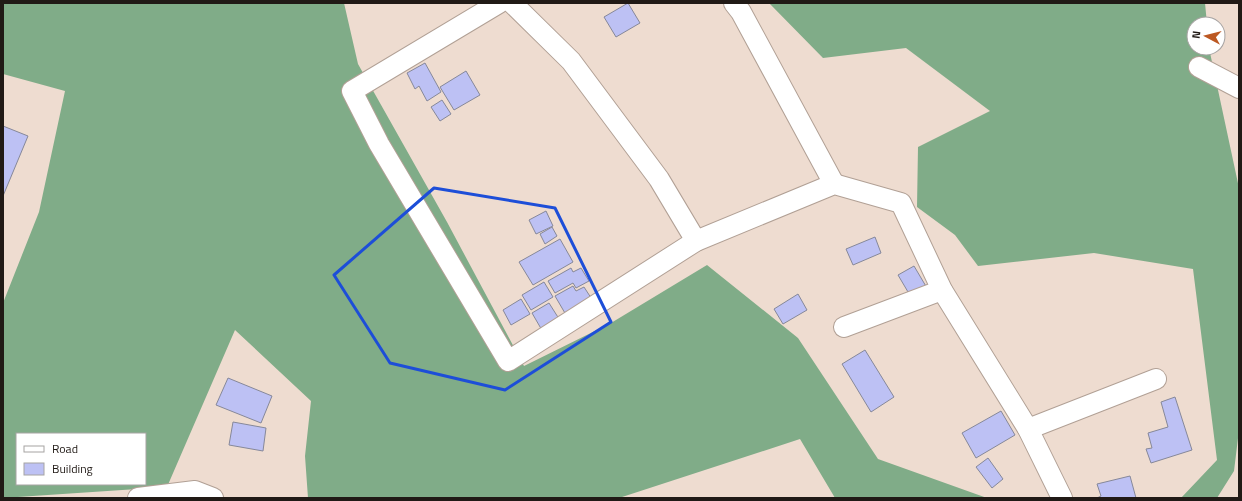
<svg xmlns="http://www.w3.org/2000/svg" width="1242" height="501" font-family="'Titillium Web',sans-serif">
<rect width="100%" height="100%" fill="#eedcd0"/>
<g fill="#80ac88" fill-rule="evenodd">
<path d="M3,3H344L358,64L447,222L524,366L611,323L707,265L798,338L878,459L987,498H835L800,439L619,498H308L305,456L311,401L235,330L167,487L3,498V303L39,212L65,91L3,74ZM17,434H145V484H17Z"/>
<path d="M769,3H1205L1207,24H1194V48H1209L1239,188V430L1234,471L1217,498H1181L1217,460L1193,269L1094,253L978,266L955,235L917,207L918,147L990,111L906,48L823,58Z"/>
</g>
<g fill="#bdc1f4" stroke="#868899">
<path d="M628,3L640,23L616,37L604,17Z"/>
<path d="M425,63L441,92L427,101L419,86L415,89L407,73Z"/>
<path d="M466,71L480,95L454,110L440,87Z"/>
<path d="M442,100L451,114L440,121L431,107Z"/>
<path d="M3,126L28,136L3,196Z"/>
<path d="M546,211L553,226L536,234L529,220Z"/>
<path d="M552,227L557,236L545,244L540,234Z"/>
<path d="M875,237L881,253L853,265L846,249Z"/>
<path d="M560,239L573,262L533,285L519,262Z"/>
<path d="M914,266L927,288L911,297L898,275Z"/>
<path d="M571,268L573,272L581,268L589,281L576,288L573,283L555,293L548,281Z"/>
<path d="M544,282L553,297L531,310L522,295Z"/>
<path d="M573,286L576,291L584,287L595,304L569,320L555,296Z"/>
<path d="M798,294L807,310L783,324L774,309Z"/>
<path d="M521,299L530,314L511,325L503,310Z"/>
<path d="M549,303L561,322L543,332L532,313Z"/>
<path d="M865,350L894,397L871,412L842,364Z"/>
<path d="M228,378L272,396L261,423L216,405Z"/>
<path d="M1175,397L1192,450L1151,463L1146,449L1152,448L1148,433L1168,427L1161,402Z"/>
<path d="M1001,411L1015,435L976,458L962,433Z"/>
<path d="M233,422L266,428L263,451L229,445Z"/>
<path d="M988,458L1003,479L992,488L976,467Z"/>
<path d="M1130,476L1136,498H1097L1101,496L1097,484Z"/>
</g>
<g fill="none" stroke-linecap="round" stroke-linejoin="round">
<defs>
<g id="minor">
<path d="M499,3L352,91L379,144L508,361L696,241L834,184L901,203L942,290L1028,429L1062,498"/>
<path d="M512,3L571,61L659,179L696,241"/>
<path d="M734,3L741,12L834,184"/>
<path d="M1199,67L1239,88"/>
<path d="M844,327L942,290"/>
<path d="M1028,429L1156,379"/>
<path d="M138,498L195,491L213,498"/>
</g>
</defs>
<use href="#minor" stroke="#b1a095" stroke-width="22"/>
<use href="#minor" stroke="#fff" stroke-width="20"/>
</g>
<path fill="none" stroke="#1d4ed8" stroke-width="3" stroke-linejoin="round" d="M434,188L555,208L611,322L505,390L390,363L334,275Z"/>
<rect width="1242" height="501" fill="none" stroke="#211a16" stroke-width="8"/>
<rect x="16" y="433" width="130" height="52" fill="#ffffff" stroke="#a6a3a2"/>
<rect x="24" y="446" width="20" height="6" fill="#ffffff" stroke="#a6a3a2"/>
<text x="52" y="453" font-size="12" fill="#211a16">Road</text>
<rect x="24" y="463" width="20" height="12" fill="#bdc1f4" stroke="#a6a3a2"/>
<text x="52" y="473" font-size="12" fill="#211a16">Building</text>
<g transform="translate(1206 36) rotate(277)"><circle r="19" fill="#ffffff" stroke="#a6a3a2"/>
<path d="M0-3L7 15L0 10L-7 15Z" fill="#bc5822"/>
<text y="-6" font-size="11" font-weight="bold" text-anchor="middle" fill="#211a16">N</text>
</g>
</svg>
